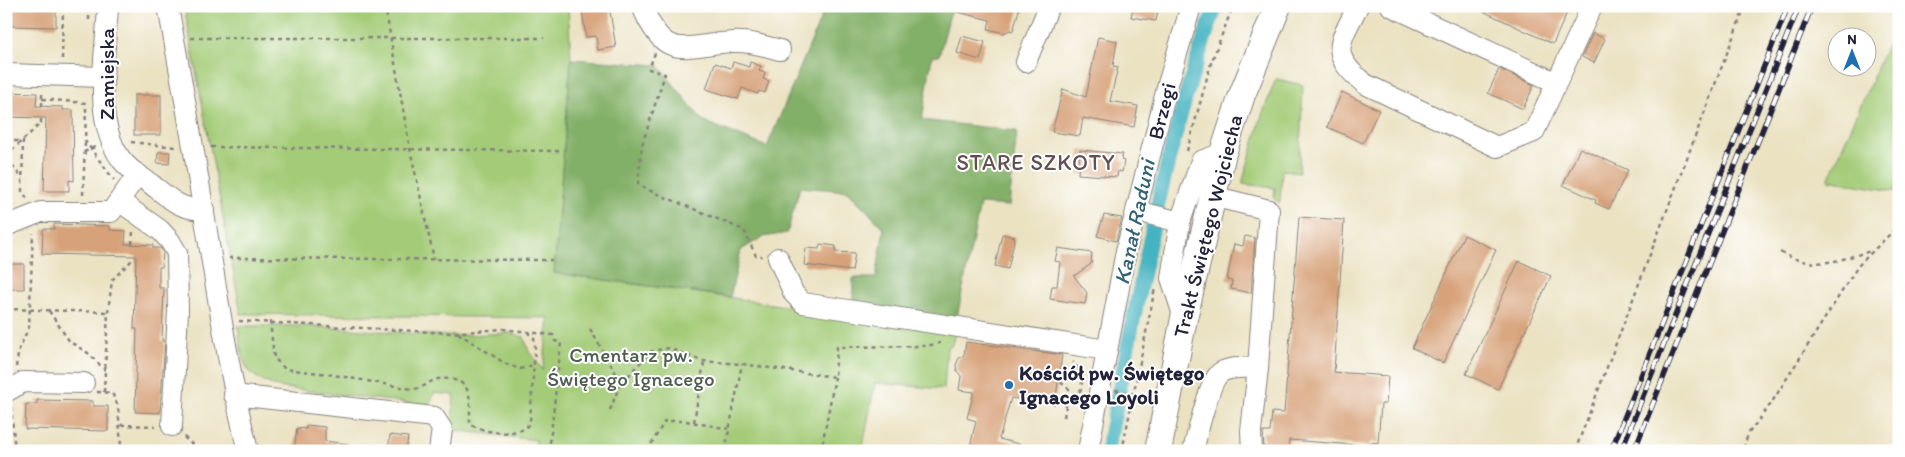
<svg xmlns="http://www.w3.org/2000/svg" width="1905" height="457" font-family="Itim,sans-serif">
<rect width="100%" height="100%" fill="#fff"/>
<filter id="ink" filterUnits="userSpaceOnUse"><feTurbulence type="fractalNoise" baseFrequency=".02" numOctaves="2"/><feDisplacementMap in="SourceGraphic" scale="10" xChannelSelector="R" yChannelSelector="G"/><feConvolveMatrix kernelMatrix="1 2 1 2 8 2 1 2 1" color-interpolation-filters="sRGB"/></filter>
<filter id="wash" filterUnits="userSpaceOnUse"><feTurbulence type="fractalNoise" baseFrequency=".0096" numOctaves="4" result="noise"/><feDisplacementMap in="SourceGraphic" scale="20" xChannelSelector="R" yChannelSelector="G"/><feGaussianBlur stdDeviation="1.12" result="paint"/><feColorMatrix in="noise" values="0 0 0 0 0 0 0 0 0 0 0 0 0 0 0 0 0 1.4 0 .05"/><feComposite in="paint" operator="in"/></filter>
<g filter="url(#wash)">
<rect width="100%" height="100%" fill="#ebe2c2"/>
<g fill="#a4cc78" stroke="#63775a">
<path d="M184,6H568L571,59L554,273L700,293L955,332L952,345L947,347L944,389L875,383L862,451H535L536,440L452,430L454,395L434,393L431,402L424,405L278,387C240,374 243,363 238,326H308L448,336L509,333L524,337L529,352L543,370L549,318L241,314Z"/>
<path d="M1899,18V192L1828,180L1896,25Z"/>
<path d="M1276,79L1303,85L1299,172L1282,170L1280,203L1274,199L1275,188L1243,184V180L1262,115Z"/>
</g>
<path fill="#83b068" stroke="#526952" d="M826,6H952L939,56H932L922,120L1017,131L1009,206L980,204L956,322L853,306V278H876L884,229L848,191L800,187L787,233L763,237L741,250L730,297L554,273L571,59L658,65L703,121L767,147Z"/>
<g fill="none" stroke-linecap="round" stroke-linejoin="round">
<path stroke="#45b3c1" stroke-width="15" d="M1107,451C1138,302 1162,149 1216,6"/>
</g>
<g id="blocks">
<g fill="#d7a279">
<path d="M6,6H56V27L6,26Z"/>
<path d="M581,6H609L616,47L598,50L596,36L586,37Z"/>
<path d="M950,6H1020L1013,31L1010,30L1004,33L988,29L990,20L949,10Z"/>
<path d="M1133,6H1159L1156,21L1131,17Z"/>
<path d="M1472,6H1570L1553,44Z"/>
<path d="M1593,33L1605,39L1594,63L1582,57Z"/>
<path d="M962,36L985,42L980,60L957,53Z"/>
<path d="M1098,37L1117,41L1113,66L1118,67L1110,101L1138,106L1134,127L1083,118L1080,136L1052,132L1063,89L1086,97Z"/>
<path d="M733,62L749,67L750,62L761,66L759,71L765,73L763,79L769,81L765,93L759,91L758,94L742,88L738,99L706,89L715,63L731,68Z"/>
<path d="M1499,69L1534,85L1523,109L1488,93Z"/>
<path d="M6,92L37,93L36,106L63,107V110H73L74,181L69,180V191H44L46,118L6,117Z"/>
<path d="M1342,92L1379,110L1363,143L1327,127Z"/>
<rect x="134" y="95" width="27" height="40"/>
<path d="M1580,148L1628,170L1609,209L1595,203L1596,200L1563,185Z"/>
<path d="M1080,150L1123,154L1121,160L1124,161L1122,172L1118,171L1117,177L1078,174Z"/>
<path d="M158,152H170L169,164L157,163Z"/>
<path d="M1104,215L1122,218L1116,241L1097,236Z"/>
<path d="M1299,217L1344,220L1334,372L1388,376L1386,404H1381L1378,443L1370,442L1369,446L1289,440L1288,450L1264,448L1263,432H1270L1272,412L1284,413Z"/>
<path d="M54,224L110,226V230L126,231L125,244L153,245V248H161L163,252L162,267H159V288H164L162,341H165L160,413L135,412L137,329H134L136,256L42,254L43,229H54Z"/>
<path d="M1002,234L1015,237L1008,269L995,266Z"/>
<path d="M1464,235L1496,250L1443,363L1412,348Z"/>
<path d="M1245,236L1255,238L1251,293L1231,289L1232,281L1227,280L1234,244L1243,246Z"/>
<path d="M820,244L836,246L835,252L855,253L852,271L804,265L806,248L819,249Z"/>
<path d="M1058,248L1092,253L1091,264L1074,276L1087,293L1085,304L1050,299L1052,286H1057L1060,262L1055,261Z"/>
<path d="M1519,261L1551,276L1498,389L1466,374Z"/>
<rect x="6" y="264" width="18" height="25"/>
<path d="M966,342L1062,355L1055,404L1011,398L999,439L1031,447L1030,451H969L976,421L967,418L974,392L959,390L961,376L957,371L956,365L959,358L964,355Z"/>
<path d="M37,400L93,401V406H108V431L25,429L26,404H37Z"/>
<path d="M307,425L325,427V441L348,444V451H294L297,428L306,429Z"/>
<path d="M390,435L408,437L406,451H388Z"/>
</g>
</g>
</g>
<g filter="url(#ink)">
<use href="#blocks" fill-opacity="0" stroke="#86827e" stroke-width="1"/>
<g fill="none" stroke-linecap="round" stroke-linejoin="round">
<defs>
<g id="minor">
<path d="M108,6C106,54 92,119 121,159C128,169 141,177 151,184C170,199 179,209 204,210"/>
<path d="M168,6C180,74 193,141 203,208C217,290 228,370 248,451"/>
<path d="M642,6C666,65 685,44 734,42C750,41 764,46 780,50"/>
<path d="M1358,6C1339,44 1328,54 1365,84L1497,147L1534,132L1592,6"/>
<path d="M1391,6L1555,82"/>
<path d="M1026,62L1049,6"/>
<path d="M6,74L104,77"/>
<path d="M1212,196L1269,210L1258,368L1251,431L1252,451"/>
<path d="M119,201L160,230L170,241L177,253L178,311L172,426"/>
<path d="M1137,211L1180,222"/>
<path d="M6,226L41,212H111L138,174"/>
<path d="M778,258L794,294L803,303L1107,350"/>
<path d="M1184,318L1171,278L1180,222L1201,161L1223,153"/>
<path d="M6,392L23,382L84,383"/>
<path d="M234,395L434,417L442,429L439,451"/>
<path d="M1088,451L1126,251L1168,84L1191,6"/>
<path d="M1193,451C1197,435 1209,382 1220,373C1229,366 1247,368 1258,368"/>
</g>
<path id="major" d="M1158,451L1184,318L1223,153L1242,95L1278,6"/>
</defs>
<use href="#minor" stroke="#86827e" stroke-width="22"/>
<use href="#major" stroke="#86827e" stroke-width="28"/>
<g stroke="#86827e" stroke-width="2.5" stroke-dasharray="4 4" stroke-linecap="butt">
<path d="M385,6L410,149L434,259"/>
<path d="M89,20V6"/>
<path d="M191,38H544"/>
<path d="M655,53L649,69L665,74L642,145L638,183L648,190L744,230L756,256H762"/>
<path d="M62,59L63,6"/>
<path d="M42,99L86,103"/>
<path d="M42,106V90"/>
<path d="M86,108L85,141L114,180"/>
<path d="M6,141H23L22,191L29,201"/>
<path d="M131,142L175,147"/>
<path d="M211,147L559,151"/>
<path d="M1187,151L1211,63L1233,6"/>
<path d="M84,152L97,146"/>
<path d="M6,156L41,123V118"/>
<path d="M6,161L13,166L22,179"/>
<path d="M83,195L85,143"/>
<path d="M132,244L133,231"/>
<path d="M1780,252C1816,271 1834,261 1871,251"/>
<path d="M229,258L552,260"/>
<path d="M6,309L107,312"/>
<path d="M49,311L70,342L88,353L105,370"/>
<path d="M239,321L450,333L503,329L553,335L555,341L561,343L549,451"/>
<path d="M270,321L274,358L285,369L328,374L412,389C422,389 426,384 434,380C439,378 444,379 450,379C475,383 469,403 470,424C485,433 510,436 526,428L530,421L535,348L534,338L528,333"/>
<path d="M590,329L621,382"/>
<path d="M458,333L506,364L520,369L533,365"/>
<path d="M16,367L19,349L29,327L33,233"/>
<path d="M1115,390L1134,394"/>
<path d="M97,392L112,393L118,406L121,445"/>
<path d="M104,392L108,312L112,280L131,261V256"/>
<path d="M1076,395L1058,380L1080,370"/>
<path d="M11,407L15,451"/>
<path d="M610,410L621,382L625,381L632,371L652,351L669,348L702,361L742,364L835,377L837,347L926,346L940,343"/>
<path d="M1064,417L1067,400C1069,398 1072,398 1075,396C1087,389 1081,370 1073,362"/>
<path d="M694,422L704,362"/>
<path d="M121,425L155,426"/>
<path d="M184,437L199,451"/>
<path d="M1744,448L1748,434L1770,405L1858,266L1899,225"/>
<path d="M647,451L665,421H686L729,429"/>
<path d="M725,451L742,364"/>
<path d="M821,451L835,377"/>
<path d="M1122,451L1155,288"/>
<path d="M1575,451L1745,6"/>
</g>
<use href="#minor" stroke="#fff" stroke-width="20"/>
<use href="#major" stroke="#fff" stroke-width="26"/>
<defs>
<g id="rail">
<path d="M1611,451L1788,6"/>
<path d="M1621,451L1799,6"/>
<path d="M1634,451L1812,6"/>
</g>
</defs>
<use href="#rail" stroke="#22223b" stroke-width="5.5"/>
<use href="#rail" stroke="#fff" stroke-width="4" stroke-dasharray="11" stroke-linecap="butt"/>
</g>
</g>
<circle fill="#1f6fb2" stroke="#fff" stroke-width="2" cx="1009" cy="385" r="5"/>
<g text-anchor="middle" stroke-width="4" stroke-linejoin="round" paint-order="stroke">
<g font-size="21" fill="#22223b" stroke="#fff">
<text transform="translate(107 74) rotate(-90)" y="7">Zamiejska</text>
<text transform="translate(1162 111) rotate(-76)" y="7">Brzegi</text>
<text transform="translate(1208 226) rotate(-76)" y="7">Trakt Świętego Wojciecha</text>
</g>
<g font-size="21" fill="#505e50" stroke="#fff">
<text x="631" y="362">Cmentarz pw.<tspan x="631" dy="24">Świętego Ignacego</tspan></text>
</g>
<g font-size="21" font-weight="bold" fill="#22223b" stroke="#fff" text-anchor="start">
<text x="1019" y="380">Kościół pw. Świętego<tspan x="1019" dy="24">Ignacego Loyoli</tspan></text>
</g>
<g font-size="22" letter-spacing="1" fill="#614f51" stroke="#fff">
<text x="1036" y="170">STARE SZKOTY</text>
</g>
<g font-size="22" font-style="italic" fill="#326377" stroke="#fff">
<text transform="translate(1134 222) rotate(-78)" y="8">Kanał Raduni</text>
</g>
</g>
<rect width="1905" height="457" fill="none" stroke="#fff" stroke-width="25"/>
<g transform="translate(1852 52)"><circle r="24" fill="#ffffff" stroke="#a7a7b1"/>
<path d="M0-4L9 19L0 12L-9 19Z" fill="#1f6fb2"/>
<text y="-8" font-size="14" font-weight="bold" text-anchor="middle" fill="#22223b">N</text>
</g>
</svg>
